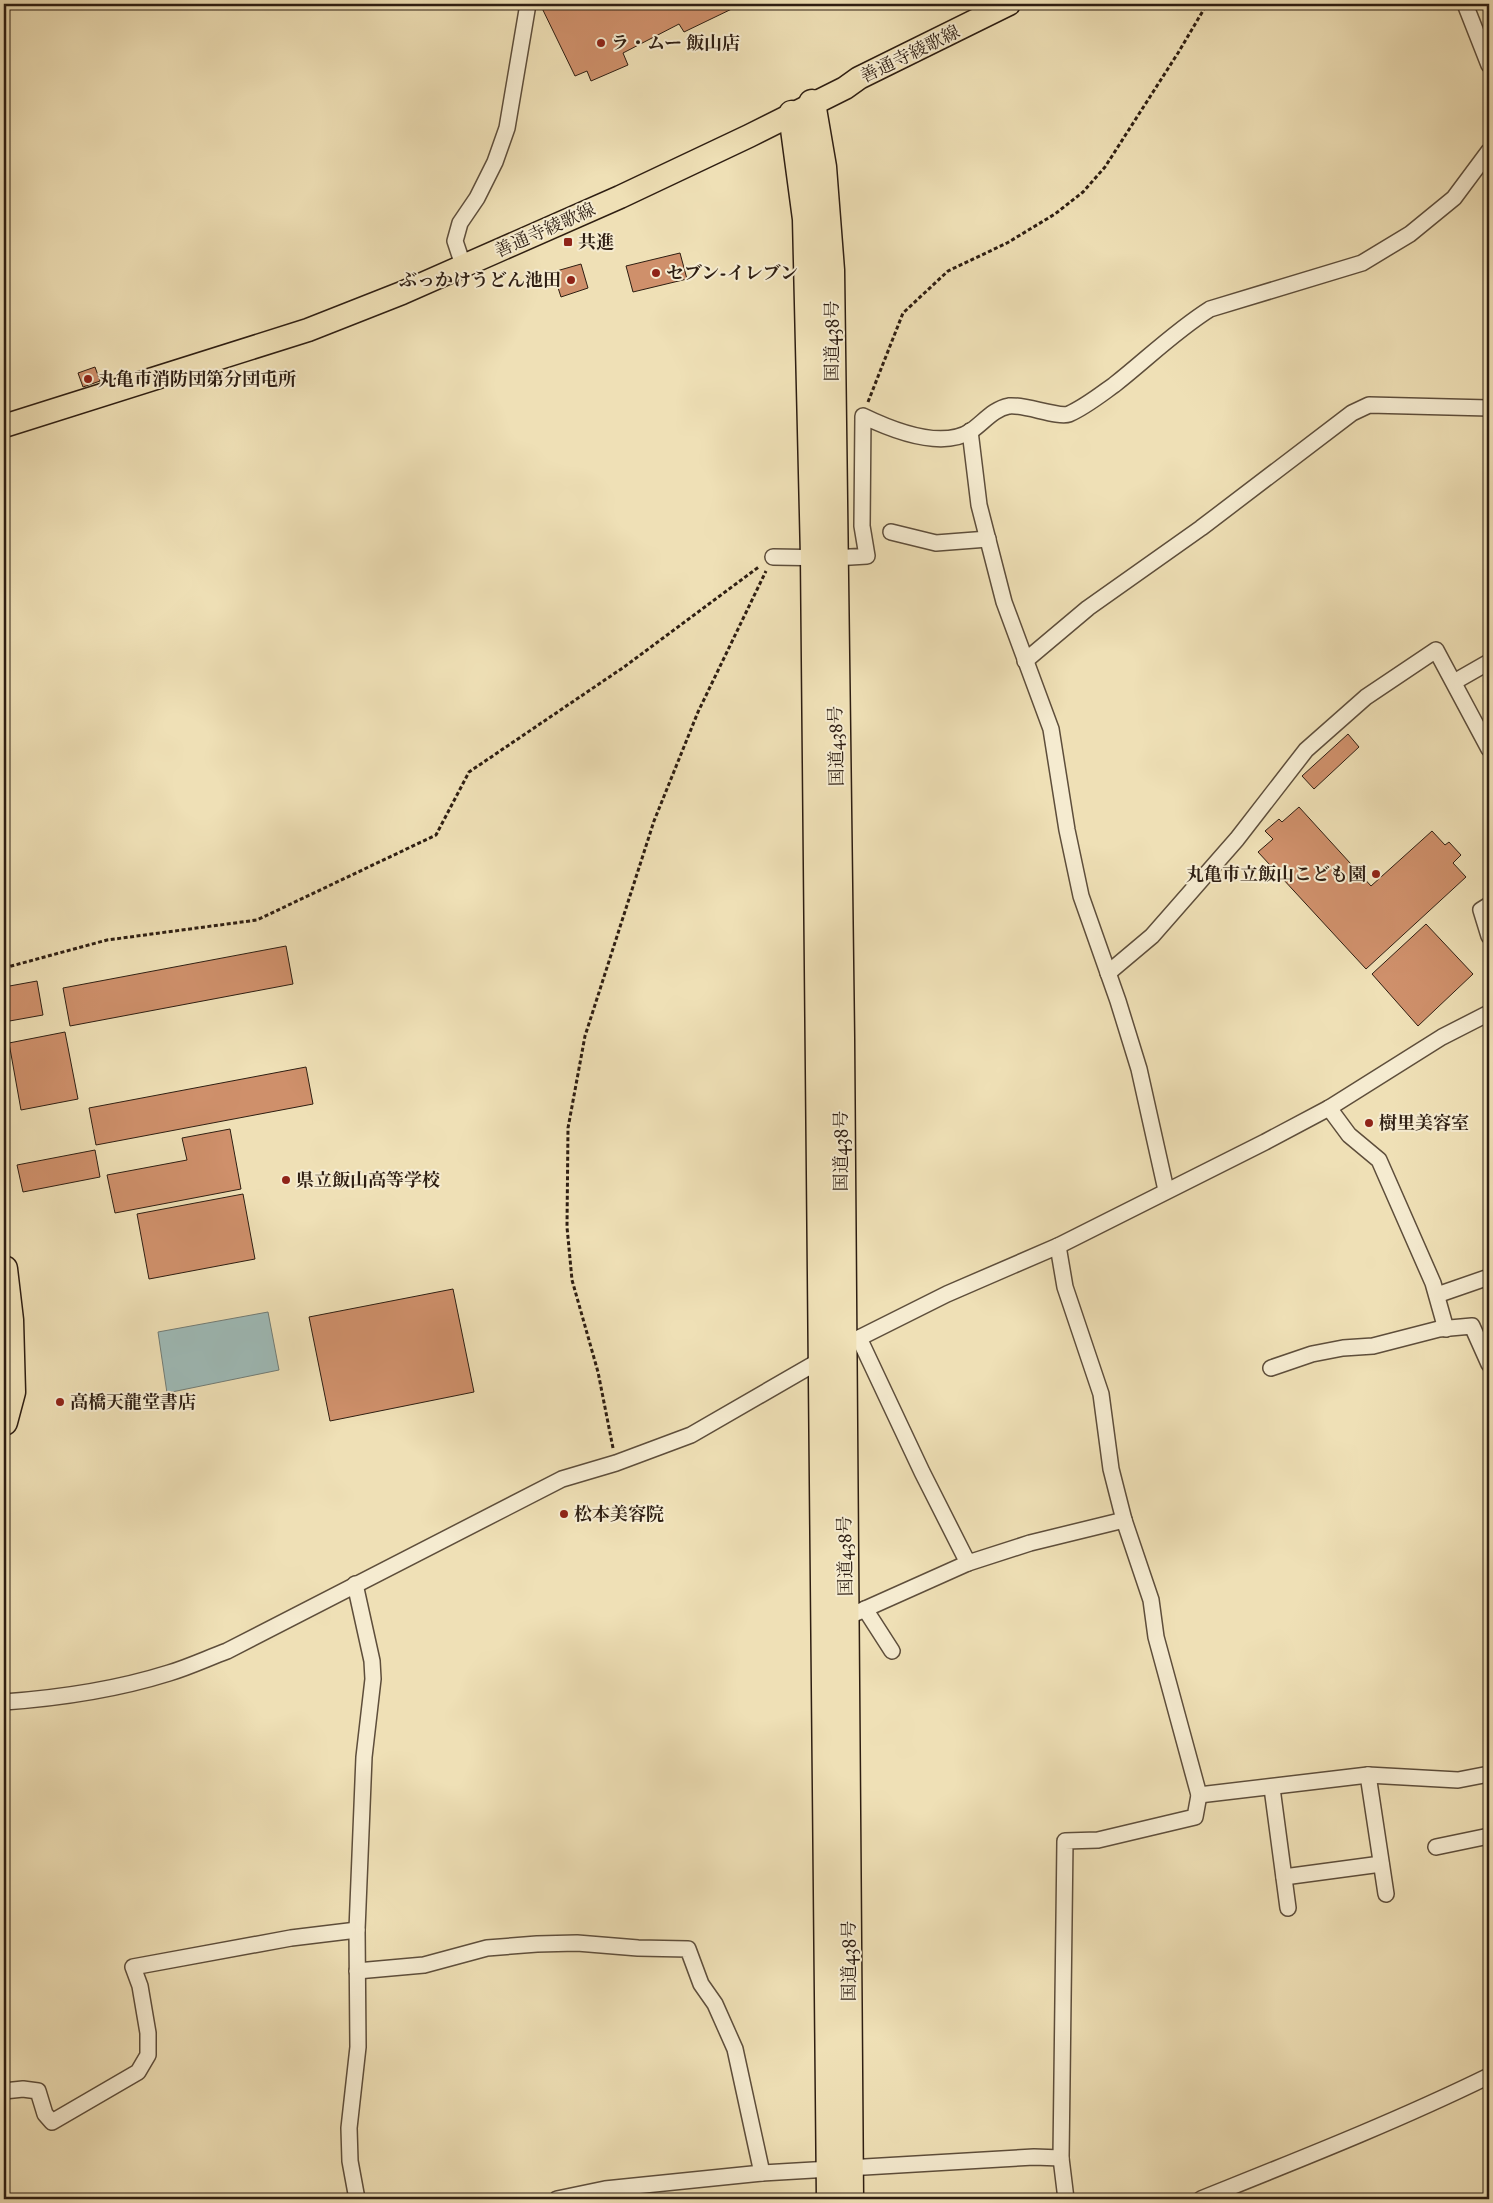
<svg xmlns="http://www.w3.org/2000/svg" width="1493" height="2203" font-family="'IM FELL Great Primer','Noto Serif JP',serif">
<rect width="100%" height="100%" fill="#efe0b6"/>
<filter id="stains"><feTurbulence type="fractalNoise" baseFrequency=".004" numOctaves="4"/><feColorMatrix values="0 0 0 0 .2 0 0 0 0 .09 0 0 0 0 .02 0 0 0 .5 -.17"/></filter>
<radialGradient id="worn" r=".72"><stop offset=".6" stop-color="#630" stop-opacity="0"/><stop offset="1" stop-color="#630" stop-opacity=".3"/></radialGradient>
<path fill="#9ebbb8" stroke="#717c76" d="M268,1312L279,1370L167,1393L158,1332Z"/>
<g fill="#cf906b" stroke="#2e1e12">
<path d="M540,4H740V5L684,32L679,24L623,53L628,65L591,81L587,71L575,76Z"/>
<path d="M680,253L687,279L633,292L626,266Z"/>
<path d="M581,264L588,288L561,297L553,272Z"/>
<path d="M95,367L100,381L83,387L78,373Z"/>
<path d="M1348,734L1359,747L1314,789L1302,776Z"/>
<path d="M1299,807L1371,886L1432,831L1445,845L1449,842L1461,855L1453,863L1466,877L1366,969L1258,852L1273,839L1265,831L1279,819L1282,822Z"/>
<path d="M1426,924L1473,974L1418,1026L1372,974Z"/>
<path d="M286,946L293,984L70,1026L63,988Z"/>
<path d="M37,981L43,1015L4,1022V987Z"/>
<path d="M65,1032L78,1099L21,1110L9,1043Z"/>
<path d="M306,1067L313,1104L96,1145L89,1108Z"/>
<path d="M230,1129L241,1189L115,1213L107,1175L187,1160L182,1138Z"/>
<path d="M95,1150L100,1177L23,1192L17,1165Z"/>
<path d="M243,1194L255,1259L149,1279L137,1214Z"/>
<path d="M453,1289L474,1392L330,1421L309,1317Z"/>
</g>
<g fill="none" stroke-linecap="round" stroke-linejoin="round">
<defs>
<g id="street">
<path d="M1465,4L1489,65"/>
<path d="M463,265L455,241L460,223L477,198L495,162L507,128L528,4"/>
<path d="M970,431L979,505L1004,602L1051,729L1067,830L1081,896L1118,1001L1139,1069L1166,1190"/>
<path d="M891,532L936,543L988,539"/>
<path d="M773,557L834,558L867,556L862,526L863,416C892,430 941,450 971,431C984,422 993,409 1009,406C1024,404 1058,418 1069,414C1085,407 1100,395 1114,385C1146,360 1175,331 1210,309L1362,263L1410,234L1454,198L1489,151"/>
<path d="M1025,661L1088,608L1201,528L1352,413L1369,405L1489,408"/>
<path d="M1454,682L1489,662"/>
<path d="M1489,905L1481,910L1489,936"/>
<path d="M1108,973L1152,936L1237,839L1306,750L1366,697L1436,650L1489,749"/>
<path d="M1329,1108L1349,1135L1379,1160L1433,1283L1446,1329"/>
<path d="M1058,1246L1065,1287L1101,1394L1111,1469L1124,1520L1151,1600L1156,1637L1199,1795L1195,1817L1098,1840L1065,1841L1061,2158L1066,2199"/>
<path d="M1437,1295L1489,1277"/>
<path d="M859,1338L922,1472L968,1563L1030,1543L1124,1520"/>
<path d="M1271,1368L1312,1354L1343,1348L1373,1346L1439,1329L1472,1326L1489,1364"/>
<path d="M355,1584L372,1661L373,1679L364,1757L357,1930L358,2047L349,2128L350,2161L357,2199"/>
<path d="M865,1609L892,1651"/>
<path d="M845,1618L968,1563"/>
<path d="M4,1702C60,1698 115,1690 169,1673C189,1667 208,1658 227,1651L562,1479L616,1463L691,1435L859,1338L947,1294L1058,1246L1265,1142L1329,1108L1442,1037L1489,1013"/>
<path d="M1368,1775L1386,1894"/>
<path d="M1272,1788L1288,1908"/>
<path d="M1199,1795L1368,1775L1458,1780L1489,1774"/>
<path d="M1436,1847L1489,1836"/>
<path d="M1284,1877L1381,1864"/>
<path d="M357,1971L424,1965L487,1948L537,1944L577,1943L638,1948L688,1949L701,1984L715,2004L735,2049L762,2173"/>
<path d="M4,2091L23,2089L38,2091L45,2114L52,2122L138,2072L148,2055V2033L140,1986L133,1967L291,1938L357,1930"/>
<path d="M557,2199L605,2189L762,2173L1034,2157L1061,2158"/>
<path d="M1201,2199C1298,2160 1395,2122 1489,2076"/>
</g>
<path id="primary" d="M4,426L308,330L402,293L620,197L749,136L845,88L859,78L1009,4"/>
<g id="highway">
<path d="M812,103L823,167L831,270L841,1038L850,2199"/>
<path d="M792,114L806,219L814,557L830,2199"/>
<path d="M4,1269L10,1320L12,1392L4,1422"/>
</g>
</defs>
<use href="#street" stroke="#5e4e3b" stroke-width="18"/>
<use href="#primary" stroke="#2e1e12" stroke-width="25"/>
<use href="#highway" stroke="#2e1e12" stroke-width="29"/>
<g stroke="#2e1e12" stroke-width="3" stroke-dasharray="4 2.5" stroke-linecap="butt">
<path d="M868,402L903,313L948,271L1007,243L1055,214L1083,192L1105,167L1178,53L1207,4"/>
<path d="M4,968L107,940L257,920L436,835L469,772L624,667L760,566"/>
<path d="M613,1448L598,1372L572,1280L567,1227L568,1128L585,1036L654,821L698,712L766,571"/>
</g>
<use href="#street" stroke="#f5ebd0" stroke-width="15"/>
<use href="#primary" stroke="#efe0b6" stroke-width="22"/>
<use href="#highway" stroke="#efe0b6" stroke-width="26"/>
</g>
<g fill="#8f2418" stroke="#f5ebd0" stroke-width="2">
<circle cx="601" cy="43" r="5"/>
<rect x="563" y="237" width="10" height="10" rx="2.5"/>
<circle cx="656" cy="273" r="5"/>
<circle cx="571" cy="280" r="5"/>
<circle cx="88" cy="379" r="5"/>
<circle cx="1376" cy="874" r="5"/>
<circle cx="1369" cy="1123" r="5"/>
<circle cx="286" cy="1180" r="5"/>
<circle cx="60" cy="1402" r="5"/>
<circle cx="564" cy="1514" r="5"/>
</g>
<g text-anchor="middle" stroke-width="4" stroke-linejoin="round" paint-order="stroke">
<g font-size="18" font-weight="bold" fill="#2e1e12" stroke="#f5ebd0" text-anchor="start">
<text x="611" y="49">ラ・ムー 飯山店</text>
<text x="578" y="248">共進</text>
<text x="666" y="279">セブン-イレブン</text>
<text x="561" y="286" text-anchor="end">ぶっかけうどん池田</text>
<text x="98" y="385">丸亀市消防団第分団屯所</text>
<text x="1366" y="880" text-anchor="end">丸亀市立飯山こども園</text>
<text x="1379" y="1129">樹里美容室</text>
<text x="296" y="1186">県立飯山高等学校</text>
<text x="70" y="1408">高橋天龍堂書店</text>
<text x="574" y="1520">松本美容院</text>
</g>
<g font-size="18" fill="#2e1e12" stroke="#f5ebd0">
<text transform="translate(910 54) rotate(-26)" y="6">善通寺綾歌線</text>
<text transform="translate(545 230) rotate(-24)" y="6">善通寺綾歌線</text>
<text transform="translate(832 341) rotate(-90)" y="6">国道438号</text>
<text transform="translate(836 746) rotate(-91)" y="6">国道438号</text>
<text transform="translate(841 1151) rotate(-90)" y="6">国道438号</text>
<text transform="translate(845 1556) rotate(-91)" y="6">国道438号</text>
<text transform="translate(849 1961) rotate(-90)" y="6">国道438号</text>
</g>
</g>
<rect width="1493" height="2203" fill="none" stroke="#efe0b6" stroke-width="20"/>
<rect x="5" y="5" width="1483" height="2193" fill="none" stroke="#2e1e12" stroke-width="2.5"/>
<rect x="10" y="10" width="1473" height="2183" fill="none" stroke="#2e1e12"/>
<rect width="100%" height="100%" filter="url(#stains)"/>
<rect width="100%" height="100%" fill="url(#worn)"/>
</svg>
